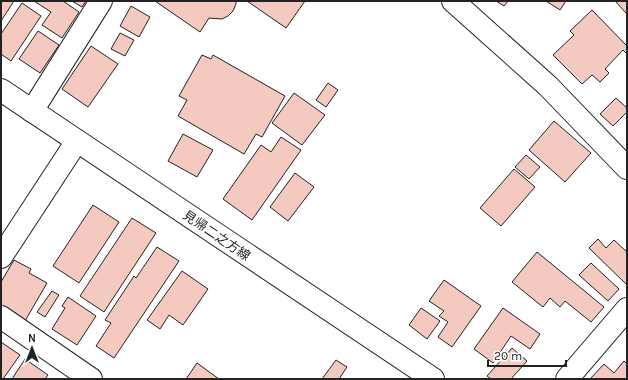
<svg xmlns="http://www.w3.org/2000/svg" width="628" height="380" font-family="Karla,'Noto Sans JP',sans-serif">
<rect width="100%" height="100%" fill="#fff"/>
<g fill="#f3c9c0" stroke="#222">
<path d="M1,1H14L1,21Z"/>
<path d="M34,1H63L79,12L62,38L42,25L51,12Z"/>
<path d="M72,1H86L82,7Z"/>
<path d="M155,1H236V4L233,11L228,16L222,19L209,18L200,32Z"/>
<path d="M247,1H305L286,28Z"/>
<path d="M496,1H508L504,6Z"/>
<path d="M546,1H566L560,10Z"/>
<path d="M615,1H627V11L626,13Z"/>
<path d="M22,3L41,16L11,61L1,54V34Z"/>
<path d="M131,6L150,17L139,37L120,26Z"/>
<path d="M592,10L627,46V54L623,50L605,69L609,73L600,82L592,75L582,84L553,55L574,35L570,31Z"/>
<path d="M38,31L59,45L40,73L19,59Z"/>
<path d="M120,33L134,40L125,56L111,49Z"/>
<path d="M91,46L118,64L88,107L62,89Z"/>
<path d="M202,55L211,59L213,55L285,96L262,137L256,134L244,154L178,116L187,100L179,96Z"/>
<path d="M328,83L338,90L326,107L316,100Z"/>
<path d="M294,93L325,115L302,145L272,123Z"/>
<path d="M616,98L627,108V112L613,126L600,114Z"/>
<path d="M554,121L591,153L565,182L529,150Z"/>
<path d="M183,134L213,150L197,177L168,161Z"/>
<path d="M281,137L301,150L252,220L223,199L261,145L271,152Z"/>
<path d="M526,155L540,167L529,179L515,167Z"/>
<path d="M514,169L535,187L501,226L480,208Z"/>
<path d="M295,173L314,187L288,221L270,207Z"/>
<path d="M93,205L119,222L79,283L53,266Z"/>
<path d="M132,218L156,233L104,312L80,296Z"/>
<path d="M598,239L606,248L614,240L627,252V285L589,248Z"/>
<path d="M157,247L179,261L114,358L96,346L111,323L105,320L134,276L136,278Z"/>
<path d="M537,252L604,307L591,322L565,301L560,307L550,298L543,307L512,282Z"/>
<path d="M14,260L31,269L29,273L47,283L25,321L1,307V282Z"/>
<path d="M591,263L619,289L608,301L579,275Z"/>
<path d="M182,271L208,289L183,325L169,315L160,329L147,320Z"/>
<path d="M444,280L481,306L452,347L438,337L448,322L439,316L444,311L429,301Z"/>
<path d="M52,291L59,295L45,317L37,312Z"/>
<path d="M68,297L96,316L77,345L52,329L65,308L62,306Z"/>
<path d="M421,308L440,321L427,339L409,325Z"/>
<path d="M503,308L540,334L530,349L511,336L493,363L474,349Z"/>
<path d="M1,342L20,355L3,379H1Z"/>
<path d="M512,348L527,361L511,379H491L487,376Z"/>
<path d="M25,359L48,375L45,379H12Z"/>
<path d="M336,360L347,367L339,379H322Z"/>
<path d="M624,361L627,364V379H590L604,364L614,373Z"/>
<path d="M197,363L219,379H186Z"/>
</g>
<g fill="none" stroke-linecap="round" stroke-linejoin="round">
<defs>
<g id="minor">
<path d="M453,1L548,86L627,168"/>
<path d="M32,111L101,1"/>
<path d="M1,257L77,141"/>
<path d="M1,317L91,379"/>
<path d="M567,379L627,309"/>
</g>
<path id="major" d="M1,90L433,379"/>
</defs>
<use href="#minor" stroke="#222" stroke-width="24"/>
<use href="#major" stroke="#222" stroke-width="24"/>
<use href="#minor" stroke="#fff" stroke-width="22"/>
<use href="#major" stroke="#fff" stroke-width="22"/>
</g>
<g text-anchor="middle" stroke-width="3" stroke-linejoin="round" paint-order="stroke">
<g font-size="13" fill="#222" stroke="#fff">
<text transform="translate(217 235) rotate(34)" y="5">見帰二之方線</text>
</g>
</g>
<rect width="628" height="380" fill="none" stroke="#222222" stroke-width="4"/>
<g transform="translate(32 348)" stroke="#ffffff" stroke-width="3" paint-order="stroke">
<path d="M0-3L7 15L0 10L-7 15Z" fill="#222222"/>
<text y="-6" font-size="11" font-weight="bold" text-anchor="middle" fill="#222222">N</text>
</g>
<path d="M488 360v6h78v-6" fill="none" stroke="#222222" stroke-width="2"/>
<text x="494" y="360" font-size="12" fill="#222222" stroke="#ffffff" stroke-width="3" paint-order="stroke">20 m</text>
</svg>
